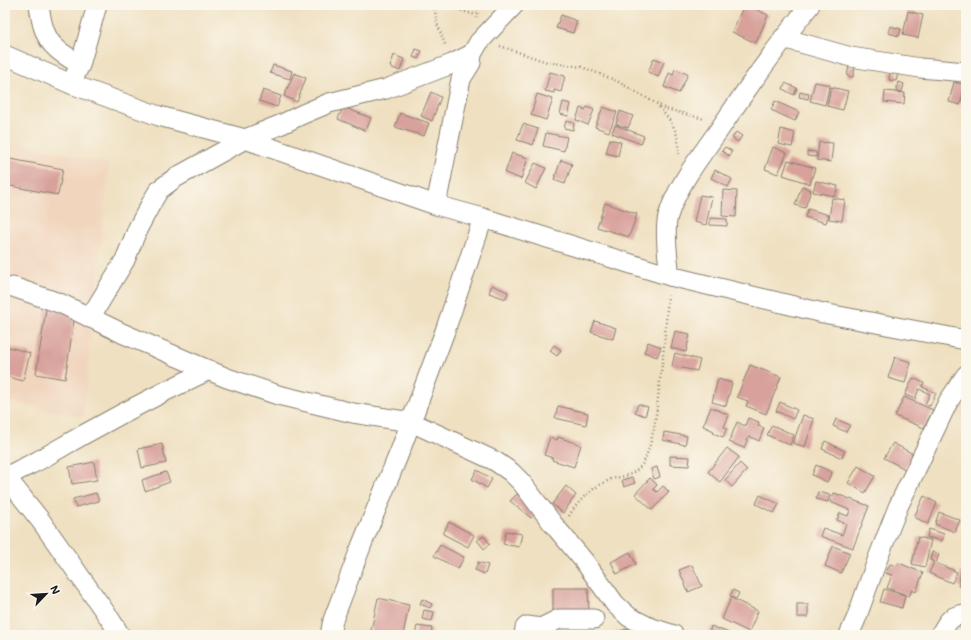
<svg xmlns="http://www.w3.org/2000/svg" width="971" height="640" font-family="Mali,sans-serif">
<rect width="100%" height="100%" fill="#fbf7ec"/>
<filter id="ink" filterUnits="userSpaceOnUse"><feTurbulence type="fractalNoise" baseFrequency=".025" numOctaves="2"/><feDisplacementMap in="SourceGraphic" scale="8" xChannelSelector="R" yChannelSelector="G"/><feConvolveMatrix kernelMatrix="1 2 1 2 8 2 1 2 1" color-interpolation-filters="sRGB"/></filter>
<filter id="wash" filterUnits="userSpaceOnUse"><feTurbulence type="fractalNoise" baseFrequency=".012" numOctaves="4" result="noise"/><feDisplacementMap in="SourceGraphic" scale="16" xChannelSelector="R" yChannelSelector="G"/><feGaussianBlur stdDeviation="0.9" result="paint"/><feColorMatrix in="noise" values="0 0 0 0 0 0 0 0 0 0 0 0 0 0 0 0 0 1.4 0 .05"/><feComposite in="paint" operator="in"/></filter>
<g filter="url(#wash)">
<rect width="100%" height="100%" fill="#efe0c1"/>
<path fill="#f1d5bd" d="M5,140L109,164L83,417L5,401Z"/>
<g id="blocks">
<g fill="#d8a19b">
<path d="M744,5H747L768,15L756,43L732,32Z"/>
<path d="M908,11L923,15L918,38L903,35Z"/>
<path d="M561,15L577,21L573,33L556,28Z"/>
<path d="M890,26L901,29L899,36L888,33Z"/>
<path d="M416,49L422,51L418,59L413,57Z"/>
<path d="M394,55L404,59L400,71L390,67Z"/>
<path d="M654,58L664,62L658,77L648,72Z"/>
<path d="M273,65L292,71L290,79L270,73Z"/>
<path d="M849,66L855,67L853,77L847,76Z"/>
<path d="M675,69L688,74L679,93L664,87L669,73L673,75Z"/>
<path d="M550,72L565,76L561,92L554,90V93L545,91Z"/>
<path d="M890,72L898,73L896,81L889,80Z"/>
<path d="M294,73L306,78L297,102L284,96Z"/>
<path d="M815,82L830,85L825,105L810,101Z"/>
<path d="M899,82L904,84L902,92L896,90Z"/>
<path d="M954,82L965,85L960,105L949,102Z"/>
<path d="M785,83L797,88L794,95L783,89Z"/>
<path d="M831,87L848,91L843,110L827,106Z"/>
<path d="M263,90L281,96L277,107L259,101Z"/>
<path d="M885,91L905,93L904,104L884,102Z"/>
<path d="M431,92L441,97L432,121L421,116Z"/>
<path d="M800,92L809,94L808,99L799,97Z"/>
<path d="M537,94L553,99L546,120L531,115Z"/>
<path d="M775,101L799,112L795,121L771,110Z"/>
<path d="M563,102L571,104L568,116L560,114Z"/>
<path d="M343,107L371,118L366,131L338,119Z"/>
<path d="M587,107L594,110L588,125L576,120L580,108L585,110Z"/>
<path d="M603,107L617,112L609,132L595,127Z"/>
<path d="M620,111L633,116L628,128L616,124Z"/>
<path d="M400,113L429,123L424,136L395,127Z"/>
<path d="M566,121L574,123L573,130L564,128Z"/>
<path d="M523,124L538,129L533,145L517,140Z"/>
<path d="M615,125L644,136L641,144L612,133Z"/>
<path d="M781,129L795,133L792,147L778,144Z"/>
<path d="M736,132L742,136L738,142L732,138Z"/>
<path d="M546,133L567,137L564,151L543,146Z"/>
<path d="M610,139L621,142L618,156L606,153Z"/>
<path d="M819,142L833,143L831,162L817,160Z"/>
<path d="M725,147L732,151L729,156L722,151Z"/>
<path d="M773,147L787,153L778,174L765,169Z"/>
<path d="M807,151L816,152V157L807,156Z"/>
<path d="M512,153L528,158L521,179L505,173Z"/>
<path d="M5,158L63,169L58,195L5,185Z"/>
<path d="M561,160L572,164L565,184L554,180Z"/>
<path d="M788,160L815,168L810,184L783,175Z"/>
<path d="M535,163L546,168L536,189L525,183Z"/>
<path d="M715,170L732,179L728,187L711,178Z"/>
<path d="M816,181L838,186L835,196L813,192Z"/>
<path d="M802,186L811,190L805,208L795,205Z"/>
<path d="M723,190L737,191L736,217L722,216Z"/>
<path d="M700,195L712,197L706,225L694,222Z"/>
<path d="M832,198L845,200L842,221L829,219Z"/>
<path d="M605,203L637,214L629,237L597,227Z"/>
<path d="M808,209L829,215L826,223L805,217Z"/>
<path d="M710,218L727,219V226L710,225Z"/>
<path d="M492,285L508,292L506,299L489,293Z"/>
<path d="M46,309L75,314L65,379L36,374Z"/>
<path d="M595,321L616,328L613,339L591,332Z"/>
<path d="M675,331L690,334L686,352L671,348Z"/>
<path d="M648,342L661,347L657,357L644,352Z"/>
<path d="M554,345L561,350L557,356L550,351Z"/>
<path d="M5,346L30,353L23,381L5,376Z"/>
<path d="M675,353L700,360L697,371L672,366Z"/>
<path d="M895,357L911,362L905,383L888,378Z"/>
<path d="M750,365L781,377L766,414L746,406L748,401L737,397Z"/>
<path d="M913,378L924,383L922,387L936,393L930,406L925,404L930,394L919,389L915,399L905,395Z"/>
<path d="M718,379L732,383L726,406L712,402Z"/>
<path d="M904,397L933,410L924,428L895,416Z"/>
<path d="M780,402L797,410L793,419L776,411Z"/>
<path d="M638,404L648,407L645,416L635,412Z"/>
<path d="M558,406L588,413L586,425L555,418Z"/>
<path d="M711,407L729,415L724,427L727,428L723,437L713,433L714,431L703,426Z"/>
<path d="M803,415L814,419L805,447L793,443Z"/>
<path d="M748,418L759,422L758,426L764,428L759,441L749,436L744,448L729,442L737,422L745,426Z"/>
<path d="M836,419L850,425L846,432L833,426Z"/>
<path d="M772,425L794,435L790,445L767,435Z"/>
<path d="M664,432L687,436L685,445L663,440Z"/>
<path d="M550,437L557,440L558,437L581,445L574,467L552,460L553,458L544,455Z"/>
<path d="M825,441L845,451L842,458L822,449Z"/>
<path d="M893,443L913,454L905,469L884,458Z"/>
<path d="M162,444L166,463L142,468L138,449Z"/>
<path d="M727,448L739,457L720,482L708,472Z"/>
<path d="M670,456L690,457L689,466L670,465Z"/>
<path d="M94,462L97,480L72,484L69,467Z"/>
<path d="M740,463L747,470L732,487L725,480Z"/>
<path d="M816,465L832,472L827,482L812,475Z"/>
<path d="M858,466L875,476L865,493L848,483Z"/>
<path d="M657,467L660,477L654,479L651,469Z"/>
<path d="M477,470L492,479L487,488L472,479Z"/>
<path d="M166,472L170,482L145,491L142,480Z"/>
<path d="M632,477L635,483L624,487L622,480Z"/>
<path d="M650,478L657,485L653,489L657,492L663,486L669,492L652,510L635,494Z"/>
<path d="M566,486L576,495L563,513L552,504Z"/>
<path d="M818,492L830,495L828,502L816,499Z"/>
<path d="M96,493L99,501L76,507L73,499Z"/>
<path d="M834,493L869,506L853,548L820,536L823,528L842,535L846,524L837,520L840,513L848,516L850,510L830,502Z"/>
<path d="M517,494L537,511L531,518L510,501Z"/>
<path d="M760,495L779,504L774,513L756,504Z"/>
<path d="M924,496L937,503L928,524L914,517Z"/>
<path d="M939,512L960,520L955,532L935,524Z"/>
<path d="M449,522L474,535L468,547L443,534Z"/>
<path d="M929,529L944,534L942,541L927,537Z"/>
<path d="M506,531L522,534L519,547L503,544Z"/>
<path d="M484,536L490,544L484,549L477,540Z"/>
<path d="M918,537L931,540L925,567L912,564Z"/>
<path d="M440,545L464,557L458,569L434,556Z"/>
<path d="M833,546L850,553L841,573L825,566Z"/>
<path d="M630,552L636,564L617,574L611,562Z"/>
<path d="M932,552L939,554L936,563L957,572L952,583L929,573L934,562L930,560Z"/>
<path d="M478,562L488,565L485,574L475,570Z"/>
<path d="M899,563L923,573L916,592L912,590L909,596L887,588L892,575L886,573L890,564L897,566Z"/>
<path d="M692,565L702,586L688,592L679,570Z"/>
<path d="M961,571L966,572V588L958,586Z"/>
<path d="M553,588H588L589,611H553Z"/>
<path d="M884,589L905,595L902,608L880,602Z"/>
<path d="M733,590L739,593L736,599L730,596Z"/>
<path d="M378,598L409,605L403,635H370Z"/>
<path d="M731,598L758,611L749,632L722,619Z"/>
<path d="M422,599L432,604L430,608L420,604Z"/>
<rect x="797" y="604" width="11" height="13"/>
<path d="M424,610L434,612L432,621L422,619Z"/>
<path d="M417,626L432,628L431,635H415Z"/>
<path d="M637,626L640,635H618L617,632Z"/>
<path d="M711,626L729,633L728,635L709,634Z"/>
</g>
</g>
</g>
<g filter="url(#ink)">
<use href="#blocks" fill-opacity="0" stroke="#867e6e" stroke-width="1"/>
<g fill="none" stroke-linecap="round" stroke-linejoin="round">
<defs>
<g id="minor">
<path d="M39,5C41,20 44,38 56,48C63,55 72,59 80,65"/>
<path d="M783,38L851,57L920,68L966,72"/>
<path d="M5,55L71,84L159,116L245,139L436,205L483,218L670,276L823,313L966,340"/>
<path d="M71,84L80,65L97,5"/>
<path d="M436,205L461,79L471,63L472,54L479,42L514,5"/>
<path d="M670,276C668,261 664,230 668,216C678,184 700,157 719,130C748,87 778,45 810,5"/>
<path d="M13,287L62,304L124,334L227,378L278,395L353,413L411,422L495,461L511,472L522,483L553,524L584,561L615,604L629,617L649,627L674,635"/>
<path d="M90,318L125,260L138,228L153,200L159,190L175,178L245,139L282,124L303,114L329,103L386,89L452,64L472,54"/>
<path d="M6,477L41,521L110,619L120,635"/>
<path d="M5,478C17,470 31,465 43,458C97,426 152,397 209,370"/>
<path d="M330,635L333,620L362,544L400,451L445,331L483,218"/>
<path d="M524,635L525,628L527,626L541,628L559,619H594"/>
<path d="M849,635L856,619L878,558L898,507L948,402L966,375"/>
<path d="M940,635C948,621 949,616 966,614"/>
</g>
</defs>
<use href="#minor" stroke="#867e6e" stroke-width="21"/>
<g stroke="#867e6e" stroke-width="2.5" stroke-dasharray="1 3" stroke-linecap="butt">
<path d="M434,5L437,23L446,47"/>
<path d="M442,5L476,15"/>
<path d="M477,18L478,5"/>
<path d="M500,46L547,62L582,67L617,81L666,109L704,119"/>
<path d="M659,107C674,125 678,130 679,154"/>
<path d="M569,516C579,499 594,486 612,479C622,476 632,476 640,467C644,463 646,457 648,451C656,428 657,404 660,380C664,351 666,323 668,295"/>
</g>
<use href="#minor" stroke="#fff" stroke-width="19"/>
</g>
</g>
<rect width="971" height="640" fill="none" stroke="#fbf7ec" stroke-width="20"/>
<g transform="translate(46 594) rotate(65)" stroke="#fbf7ec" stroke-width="3" paint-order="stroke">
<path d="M0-3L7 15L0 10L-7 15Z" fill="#1c1c1c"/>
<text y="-6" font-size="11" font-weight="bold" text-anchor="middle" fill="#1c1c1c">N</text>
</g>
</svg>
